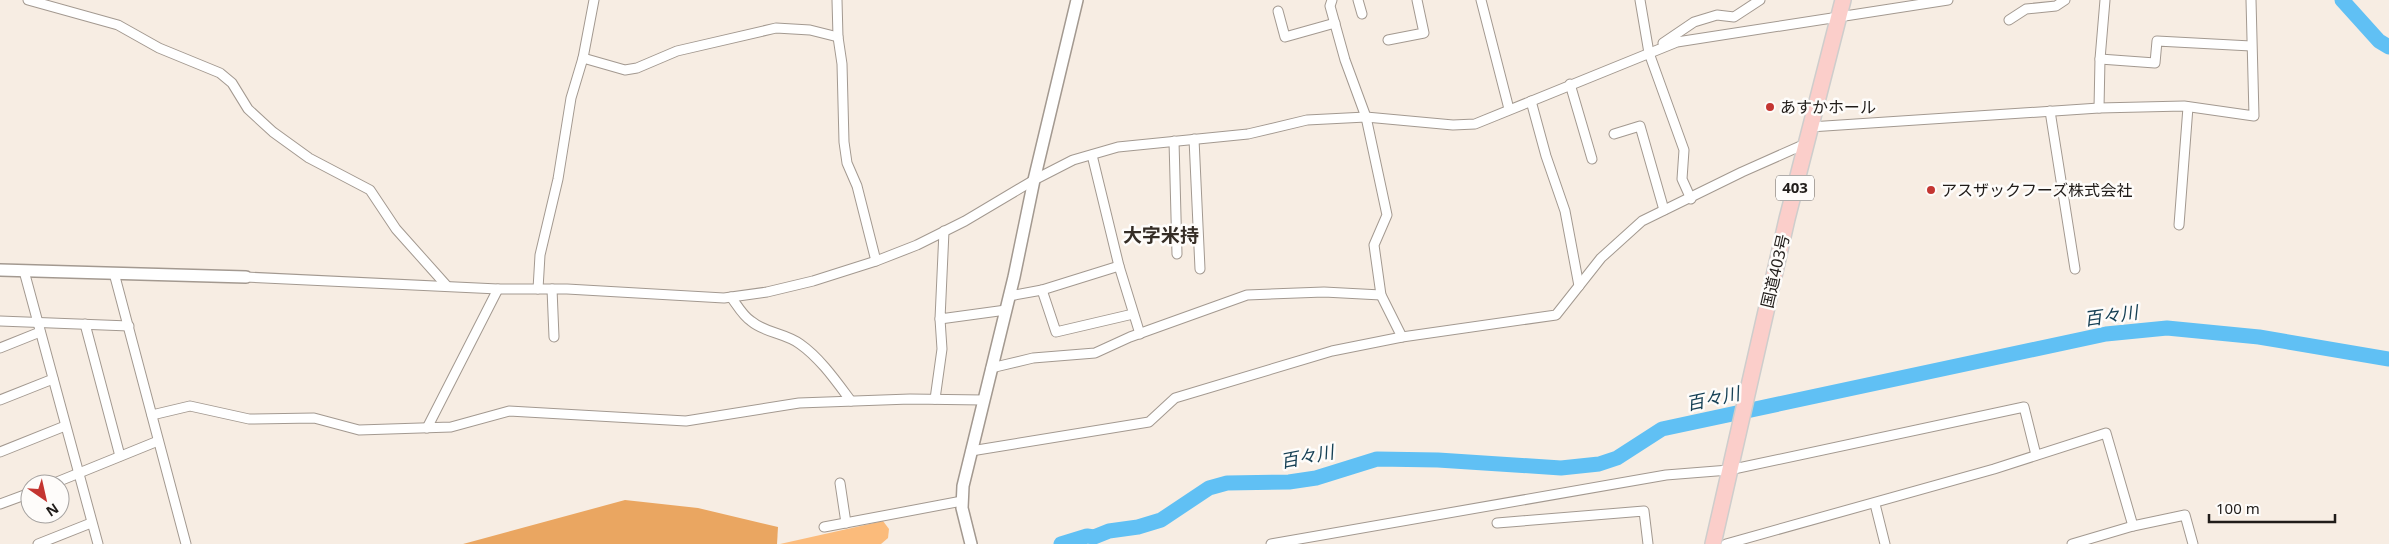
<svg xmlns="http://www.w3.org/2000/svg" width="2389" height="544" font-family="'Noto Sans','Noto Sans JP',sans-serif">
<rect width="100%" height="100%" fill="#f7ede3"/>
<path fill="#fbbb7b" d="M883,521L889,529L888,538L881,544H780Z"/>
<path fill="#eaa661" d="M625,500L698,508L778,527L777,544H463Z"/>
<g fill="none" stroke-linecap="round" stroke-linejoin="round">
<g stroke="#60c0f4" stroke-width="15">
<path d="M2342,0L2379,41L2389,47"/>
<path d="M1061,544L1087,536L1094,537L1109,531L1138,527L1161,520L1209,488L1227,483L1289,482L1316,478L1377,459L1438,460L1561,468L1599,464L1617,458L1662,429L2106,334L2167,328L2259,337L2389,359"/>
</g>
<defs>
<g id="minor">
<path d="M28,0L118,25L159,48L220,73L232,83L248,109L273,132L309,158L370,190L396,229L446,285"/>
<path d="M837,0L838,37L842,64L844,142L847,163L857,186L876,261"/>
<path d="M1332,0L1330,6L1345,60L1366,117L1387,215L1374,245L1381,295L1402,337"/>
<path d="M1358,0L1362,14"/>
<path d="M1481,0L1509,109"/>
<path d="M1640,0L1649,53L1684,150L1682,179L1691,199"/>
<path d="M1278,11L1285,37L1335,23"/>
<path d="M2009,20L2026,9L2056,6L2065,0"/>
<path d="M1388,40L1424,33L1417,0"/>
<path d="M1663,43L1694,22L1717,15L1734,17L1760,0"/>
<path d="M583,58L625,70L637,68L677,51L776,28L810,30L838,37"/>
<path d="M2100,59L2155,63L2157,41L2251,46"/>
<path d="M1570,84L1592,159"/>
<path d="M1531,101L1546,156L1565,211L1579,286"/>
<path d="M2099,108L2100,59L2105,0"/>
<path d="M2050,111L2075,269"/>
<path d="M1810,127L2099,108L2184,106L2254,116L2251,0"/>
<path d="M1614,134L1640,126L1664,210"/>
<path d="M1194,139L1200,269"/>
<path d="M1174,141L1177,254"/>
<path d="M1092,155L1119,266L1140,334"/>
<path d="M2179,225L2188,107"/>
<path d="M944,231L940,319L1006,310"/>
<path d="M24,271L98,544"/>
<path d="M114,273L186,544"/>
<path d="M246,277L498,289H567L724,298L767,292L813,281L876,261L917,245L965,221L1034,180L1073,160L1118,147L1248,134L1307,120L1366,117L1453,125L1475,124L1677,42L1948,0"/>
<path d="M538,289L540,255L558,179L571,98L583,58L594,0"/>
<path d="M552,289L554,337"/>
<path d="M1042,290L1056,332L1133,314"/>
<path d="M1009,296L1042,290L1119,266"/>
<path d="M731,297C737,305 743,316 751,321C765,333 785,333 800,344C820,358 836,381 851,401"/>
<path d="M0,321L129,326"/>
<path d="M85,324L120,456"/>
<path d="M0,348L40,332"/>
<path d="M991,368L1033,358L1095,353L1130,337L1247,295L1324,292L1381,295"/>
<path d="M935,399L942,349L940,319"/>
<path d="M0,400L53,379"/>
<path d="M152,415L190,406L249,419L314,418L359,430L451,427L509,411L686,421L799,403L910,399L983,400"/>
<path d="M427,428L498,289"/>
<path d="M971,451L1149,422L1175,398L1332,351L1402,337L1556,315L1601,258L1642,221L1742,172L1805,144"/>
<path d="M0,452L65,426"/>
<path d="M840,483L846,523"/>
<path d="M52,484L158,441"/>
<path d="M0,504L30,493"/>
<path d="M1875,504L1885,544"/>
<path d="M1497,523L1644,511L1648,544"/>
<path d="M824,527L962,501"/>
<path d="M38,544L91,523"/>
<path d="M1271,544L1666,475L1729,470L2024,407L2036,455"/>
<path d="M1726,544L1994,469L2106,433L2133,526"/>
<path d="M2072,544L2133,526L2185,515L2193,544"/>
</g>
<g id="tertiary">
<path d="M0,270L246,277"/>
<path d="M971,544L962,508L963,486L1014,277L1034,180L1077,0"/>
</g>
<path id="trunk" d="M1713,544L1787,219L1843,0"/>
</defs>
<use href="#minor" stroke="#a39990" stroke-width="11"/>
<use href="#tertiary" stroke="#a39990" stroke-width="14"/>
<use href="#trunk" stroke="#cecdcc" stroke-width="18"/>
<use href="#minor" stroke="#fff" stroke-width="9"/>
<use href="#tertiary" stroke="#fff" stroke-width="11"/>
<use href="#trunk" stroke="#fbceca" stroke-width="15"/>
</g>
<g fill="#c43531" stroke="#fefcfa" stroke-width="2">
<circle cx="1770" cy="107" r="5"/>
<circle cx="1931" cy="190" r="5"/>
</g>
<g text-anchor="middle" stroke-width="5" stroke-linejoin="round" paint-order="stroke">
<rect fill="#fefcfa" stroke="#635f5c" stroke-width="1" x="1776" y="175.5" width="38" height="25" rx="4"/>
<g font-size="15" font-weight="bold" fill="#201c19">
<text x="1795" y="193">403</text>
</g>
<g font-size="16" fill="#201c19" stroke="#fefcfa" text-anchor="start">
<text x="1780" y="113">あすかホール</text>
<text x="1941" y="196">アスザックフーズ株式会社</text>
</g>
<g font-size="16" fill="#201c19" stroke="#fefcfa">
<text transform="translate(1775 271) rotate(-77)" y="6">国道403号</text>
</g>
<g font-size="18" font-style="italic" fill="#164055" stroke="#fefcfa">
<text transform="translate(2111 316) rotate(-8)" y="6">百々川</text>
<text transform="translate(1713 399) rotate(-12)" y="6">百々川</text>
<text transform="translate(1307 457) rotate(-11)" y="6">百々川</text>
</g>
<g font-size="19" font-weight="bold" fill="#352d26" stroke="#fefcfa">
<text x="1161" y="242">大字米持</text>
</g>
</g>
<g transform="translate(45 499) rotate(146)"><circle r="24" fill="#fefcfa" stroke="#a5a2a0"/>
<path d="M0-4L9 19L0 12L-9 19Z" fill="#c43531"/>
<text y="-8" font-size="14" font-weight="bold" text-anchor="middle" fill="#201c19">N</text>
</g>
<path d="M2209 514v8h126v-8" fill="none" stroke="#201c19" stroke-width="2.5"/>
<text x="2216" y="514" font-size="15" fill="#201c19" stroke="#fefcfa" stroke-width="4" paint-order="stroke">100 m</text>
</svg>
